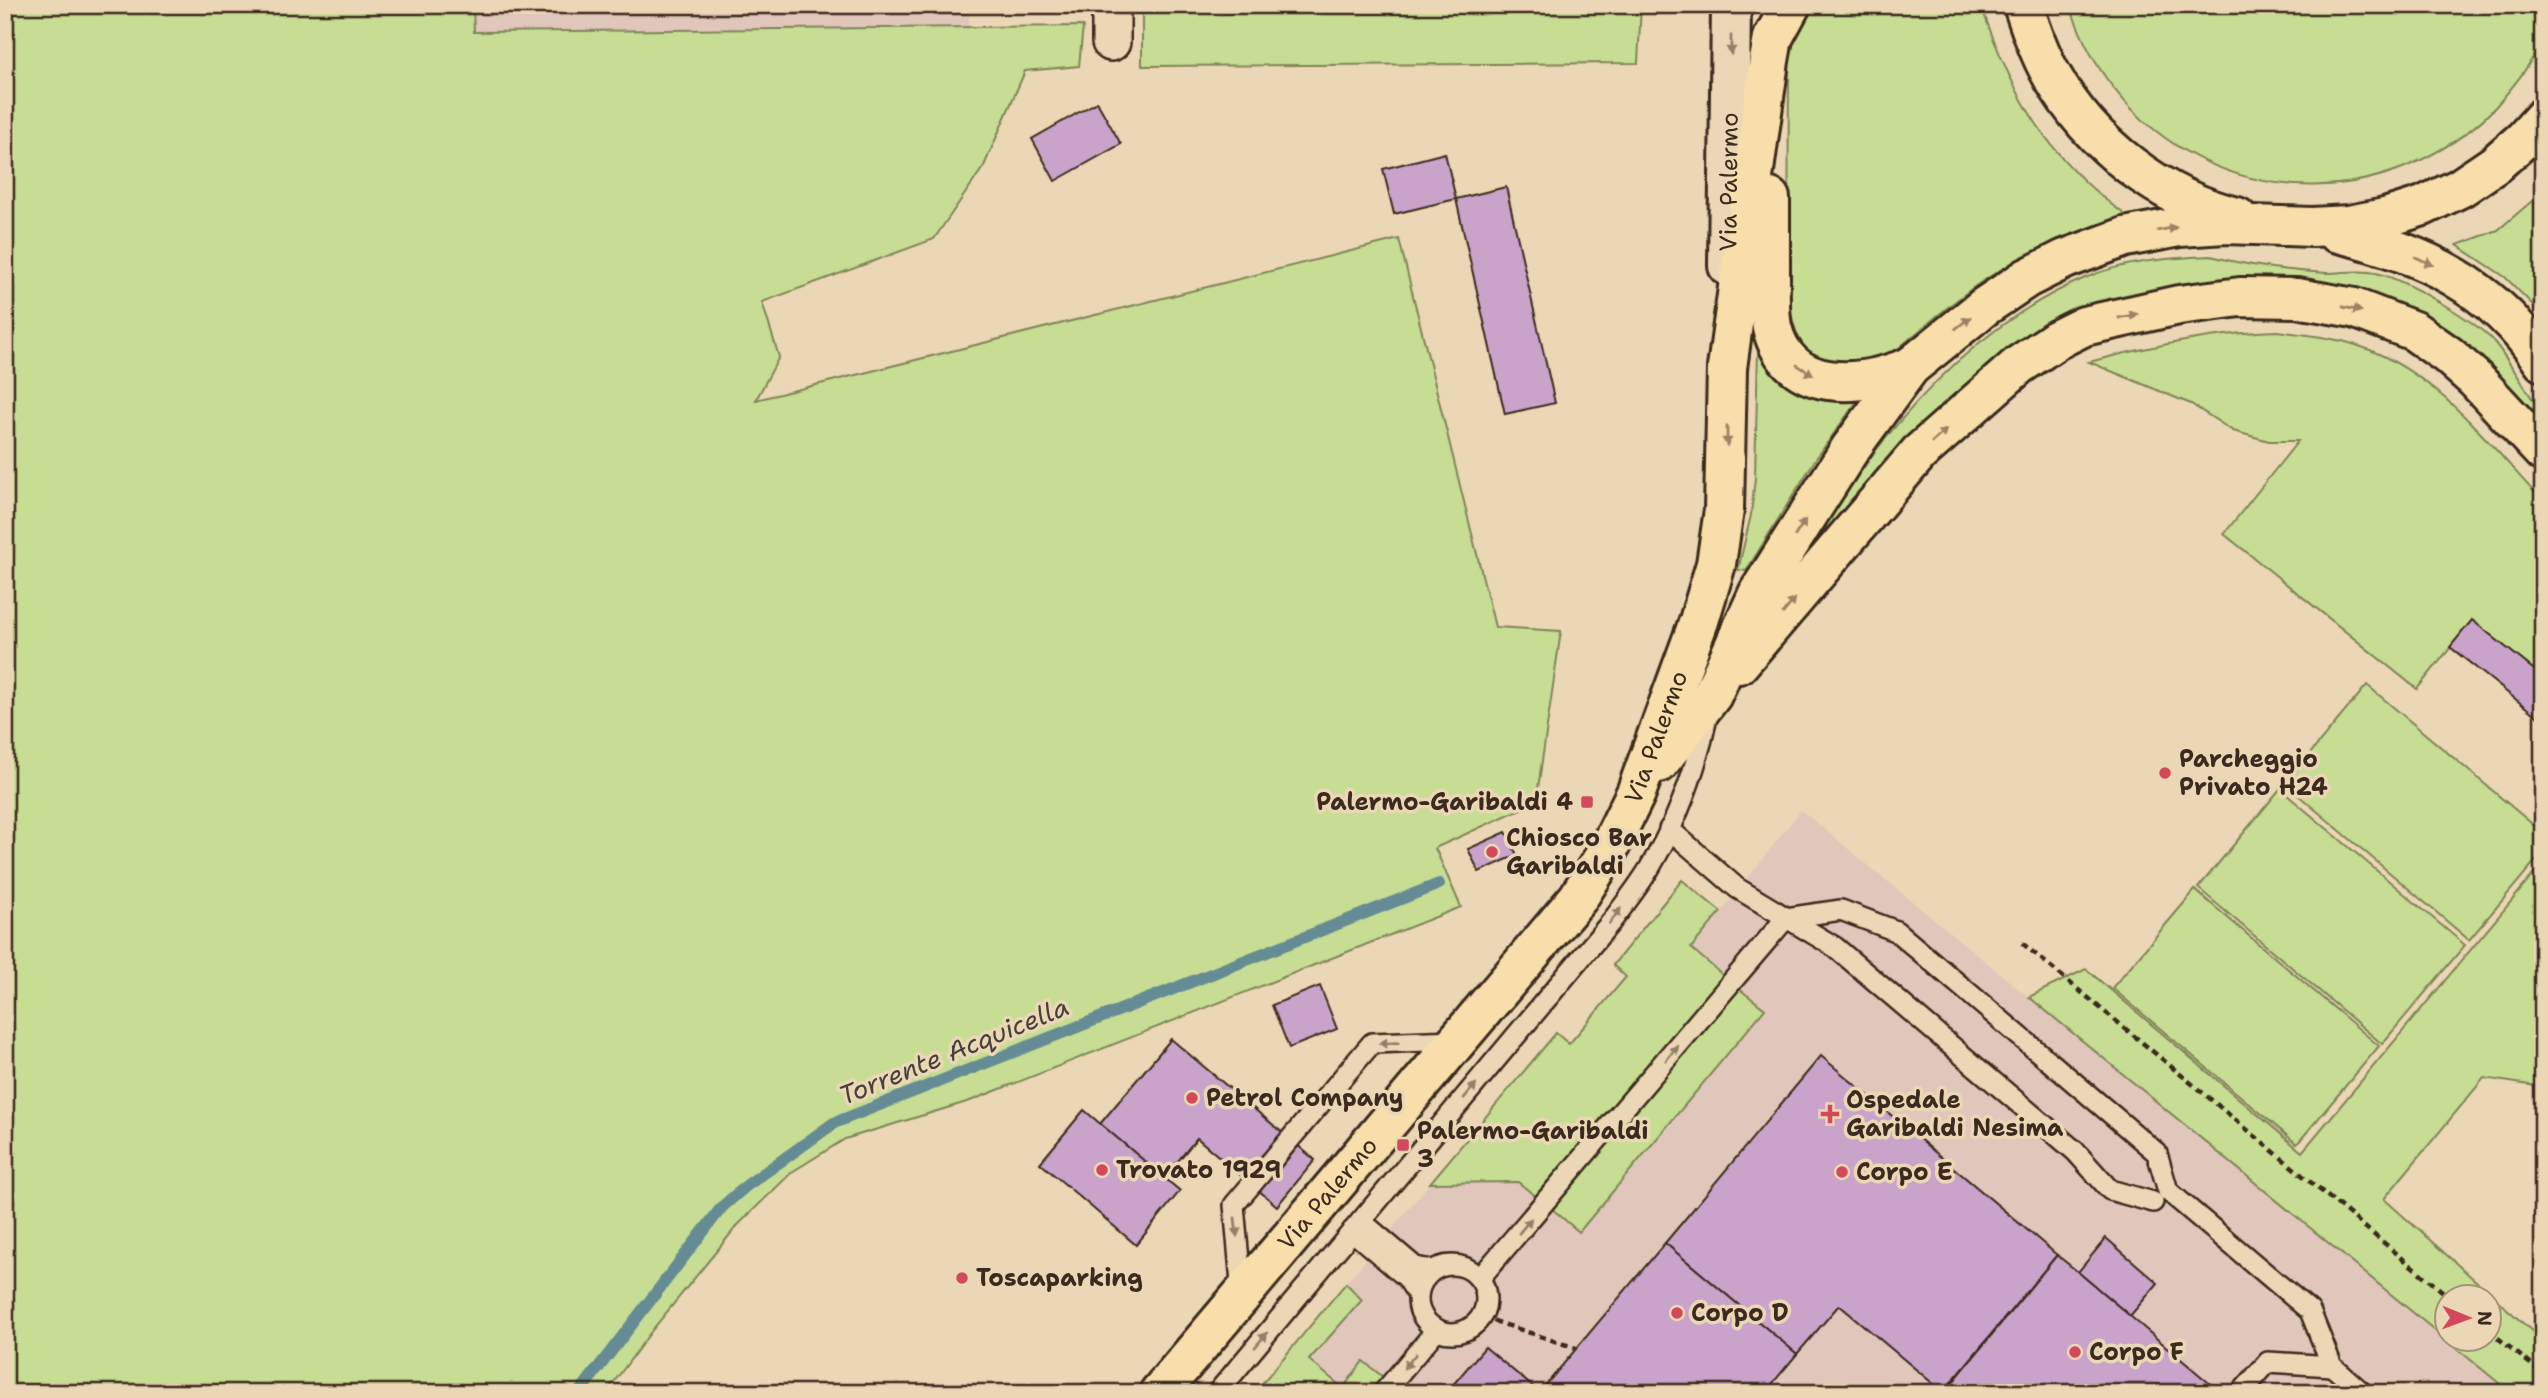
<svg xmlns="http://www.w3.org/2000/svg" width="2548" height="1398" font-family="'Shantell Sans',sans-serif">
<rect width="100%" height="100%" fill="#ebd7b5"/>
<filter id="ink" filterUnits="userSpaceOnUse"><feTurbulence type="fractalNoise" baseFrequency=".0143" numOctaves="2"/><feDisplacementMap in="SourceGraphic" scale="14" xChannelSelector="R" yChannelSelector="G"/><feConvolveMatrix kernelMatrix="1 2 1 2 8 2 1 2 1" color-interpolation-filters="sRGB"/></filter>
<g filter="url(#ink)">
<g fill="#e1c7bb">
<path d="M473,5H969V29L474,32Z"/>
<path d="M1801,810L2511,1393H1254L1556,1033L1569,1044L1626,977L1613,965L1682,880L1721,912Z"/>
</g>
<g fill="#c6dd93" stroke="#808458" stroke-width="2" fill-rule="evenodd">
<path d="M5,5H473L474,32L1083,26L1079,66L1025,71L984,166L934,239L762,302L779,357L756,400L1399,239L1495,627L1561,631L1536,802L1435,848L1461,907L970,1101L845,1139L792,1172L737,1226L653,1329L606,1393H5Z"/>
<path d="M1142,5H1641L1638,63L1142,66Z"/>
<path d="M1813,5H1981C2012,95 2048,160 2127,216C2077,232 2029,251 1984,280C1953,301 1924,327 1895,351C1870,362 1821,374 1803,345C1793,329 1790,309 1788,292L1789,49L1794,34Z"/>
<path d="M2070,5H2543C2543,15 2545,28 2542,37C2534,62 2515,84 2498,104C2477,128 2450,146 2421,160C2280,228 2117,154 2070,5Z"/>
<path d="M2533,200L2543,239V315L2505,277L2457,245L2498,230Z"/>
<path d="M2211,256C2248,266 2288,271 2327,273C2343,273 2360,269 2376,273C2404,279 2477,321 2495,343C2510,362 2523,385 2537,406L2535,410L2530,411L2424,322L2088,308L1830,530L1826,529V524C1843,499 1859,473 1877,449C1932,379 2002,313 2085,278C2124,261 2169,258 2211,256Z"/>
<path d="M2277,331C2300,334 2323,336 2346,342C2429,364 2481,435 2537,495L2543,503V677L2472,621L2417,689L2224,534L2298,441H2269L2233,431L2191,404L2089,362C2150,346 2213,333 2277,331Z"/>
<path d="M1758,347C1788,389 1805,401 1857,401L1815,460L1746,571L1738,570L1751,515L1755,478Z"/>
<path d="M2367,685L2543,833V852L2469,940L2285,784Z"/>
<path d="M2280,789L2465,945L2382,1044L2198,888Z"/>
<path d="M2543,863V1087L2484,1078L2384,1199L2543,1341V1393H2511L2029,997L2086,969L2302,1152ZM2446,1296H2488V1338H2446Z"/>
<path d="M1682,880L1721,912L1691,948L1726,978L1539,1199L1518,1182L1430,1183L1556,1033L1569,1044L1626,977L1613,965Z"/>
<path d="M2195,890L2379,1046L2297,1144L2112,988Z"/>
<path d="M1738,988L1765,1009L1579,1232L1551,1208Z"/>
<path d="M1346,1283L1362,1300L1309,1360L1343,1388L1363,1361L1383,1377L1369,1393H1254Z"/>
</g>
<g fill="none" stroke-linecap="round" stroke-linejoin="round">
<path stroke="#658b94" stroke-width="12" d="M579,1393L722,1207L746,1186L834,1123L1439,884"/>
</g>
<g fill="#caa3ca" stroke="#3b2a1e" stroke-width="2">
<path d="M1097,102L1121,144L1055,181L1032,139Z"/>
<path d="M1445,153L1456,199L1394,214L1383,169Z"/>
<path d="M1506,187L1555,403L1505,414L1456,199Z"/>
<path d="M2472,620L2543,677V721L2450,647Z"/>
<path d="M1506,832L1517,855L1479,872L1468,849Z"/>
<path d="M1320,986L1337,1029L1289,1048L1272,1005Z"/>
<path d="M1171,1039L1315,1160L1277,1206L1197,1138L1164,1178L1100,1124Z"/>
<path d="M1821,1056L2057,1255L1943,1392L1839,1305L1797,1354L1665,1243Z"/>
<path d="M1084,1110L1180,1191L1136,1245L1040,1163Z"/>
<path d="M2106,1238L2158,1283L2130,1316L2078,1272Z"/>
<path d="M1665,1243L1797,1354L1767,1390L1765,1393H1539Z"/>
<path d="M2057,1255L2078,1272L2221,1393H1944Z"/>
<path d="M1485,1347L1539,1392V1393H1446Z"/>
</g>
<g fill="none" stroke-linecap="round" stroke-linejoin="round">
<defs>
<g id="service">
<path d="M1669,829L1737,888L1835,947L2075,1151L2110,1190L2153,1202"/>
<path d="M1361,1221L1415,1267L1432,1270"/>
<path d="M1352,1231L1407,1278L1417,1294"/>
<circle cx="1452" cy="1299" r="34"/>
<path d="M1480,1278L1786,918L1841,910L1896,931L2157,1153L2168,1191L2310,1311L2332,1366L2363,1393"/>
<path d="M1242,1294L1234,1205L1372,1043L1456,1040"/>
<path d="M1217,1393L1611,922C1624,905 1638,887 1649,869C1677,822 1697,767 1708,713"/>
<path d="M1383,1393L1437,1329"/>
<path d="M2241,1393L2268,1362L2332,1366"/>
</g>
<path id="minor" d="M1111,5V42"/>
<g id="tertiary">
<path id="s1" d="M1728,266L1731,5"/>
</g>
<g id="primary">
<path d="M2023,5C2031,29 2039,53 2052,76C2090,143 2160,199 2237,217"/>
<path d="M1770,198C1770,225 1770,252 1770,279C1770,294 1769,311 1772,327C1788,395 1860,387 1910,367"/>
<path d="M2335,232C2422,253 2493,285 2543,362"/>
<path d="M1739,664L1919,453L2019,365L2056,340L2084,326L2179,305L2240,297L2297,298L2354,308L2414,331L2448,355L2475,379L2543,452"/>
<path d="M1659,763L1712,695L1759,592L1850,449L1910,367L1984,307L2027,278L2065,259L2125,237L2179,227L2225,224L2312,227L2349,225L2385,218L2423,206L2460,188L2494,165L2524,139L2543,118"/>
<path id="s2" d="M1159,1393L1578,898L1607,852L1636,793L1699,621L1716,564L1724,510L1727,368L1769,61L1773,38L1791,5"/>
</g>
</defs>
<use href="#service" stroke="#3b2a1e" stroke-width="24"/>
<use href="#minor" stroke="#3b2a1e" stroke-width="42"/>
<use href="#tertiary" stroke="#3b2a1e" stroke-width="44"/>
<use href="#primary" stroke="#3b2a1e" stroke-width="44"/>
<g stroke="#3b2a1e" stroke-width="4.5" stroke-dasharray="7 5" stroke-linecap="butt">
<path d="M2022,943L2448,1296"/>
<path d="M1482,1317L1576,1348"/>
<path d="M2488,1330L2543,1374"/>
</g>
<use href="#service" stroke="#ebd7b5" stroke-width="19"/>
<use href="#minor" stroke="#ebd7b5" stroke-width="37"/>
<use href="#tertiary" stroke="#ebd7b5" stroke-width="38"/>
<use href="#primary" stroke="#f8deab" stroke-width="38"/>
</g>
<defs><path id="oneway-solid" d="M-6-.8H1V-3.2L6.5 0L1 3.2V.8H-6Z" transform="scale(1.75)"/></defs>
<g fill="#93806a">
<use href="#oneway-solid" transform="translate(1731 45) rotate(90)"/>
<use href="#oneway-solid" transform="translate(1615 916) rotate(-54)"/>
<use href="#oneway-solid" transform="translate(1389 1043) rotate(178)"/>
<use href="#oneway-solid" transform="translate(1672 1053) rotate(-50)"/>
<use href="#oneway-solid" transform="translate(1470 1091) rotate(-50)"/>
<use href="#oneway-solid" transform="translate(1525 1226) rotate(-50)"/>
<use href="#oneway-solid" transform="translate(1236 1227) rotate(84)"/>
<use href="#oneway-solid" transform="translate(1261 1340) rotate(-50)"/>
<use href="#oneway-solid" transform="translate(1410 1361) rotate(130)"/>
</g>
<g fill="#9a8464">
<use href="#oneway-solid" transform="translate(2167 229) rotate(-10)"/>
<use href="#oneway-solid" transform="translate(2424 261) rotate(25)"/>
<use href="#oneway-solid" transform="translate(2352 309) rotate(13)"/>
<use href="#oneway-solid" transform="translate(2128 316) rotate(-12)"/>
<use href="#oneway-solid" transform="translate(1963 323) rotate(-38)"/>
<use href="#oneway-solid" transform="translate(1805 370) rotate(32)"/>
<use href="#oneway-solid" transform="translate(1727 436) rotate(90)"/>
<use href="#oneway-solid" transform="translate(1939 436) rotate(-41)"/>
<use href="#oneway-solid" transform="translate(1800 528) rotate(-57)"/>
<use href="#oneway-solid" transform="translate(1789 606) rotate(-50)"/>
</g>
</g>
<g fill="#d1495b" stroke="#ebd7b5" stroke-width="2.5">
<circle cx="2165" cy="773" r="7"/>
<rect x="1580" y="795" width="14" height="14" rx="3.5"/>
<circle cx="1492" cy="852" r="7"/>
<circle cx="1192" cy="1098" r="7"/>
<path d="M1826.5 1103.5h7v7h7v7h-7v7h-7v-7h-7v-7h7z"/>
<rect x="1396" y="1138" width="14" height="14" rx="3.5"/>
<circle cx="1102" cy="1170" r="7"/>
<circle cx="1842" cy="1172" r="7"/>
<circle cx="962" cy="1278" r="7"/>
<circle cx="1677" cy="1313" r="7"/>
<circle cx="2075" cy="1352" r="7"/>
</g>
<g text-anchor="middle" stroke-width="7" stroke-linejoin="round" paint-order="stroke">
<g font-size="24" fill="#3b2a1e" stroke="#ebd7b5">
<text dy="8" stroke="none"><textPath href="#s1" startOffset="84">Via Palermo</textPath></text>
<text dy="8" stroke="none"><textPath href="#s2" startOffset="828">Via Palermo</textPath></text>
<text dy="8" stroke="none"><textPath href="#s2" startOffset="261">Via Palermo</textPath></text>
</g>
<g font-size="24" font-weight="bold" fill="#3b2a1e" stroke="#ebd7b5" text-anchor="start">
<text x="2179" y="767">Parcheggio<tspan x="2179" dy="28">Privato H24</tspan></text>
<text x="1573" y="810" text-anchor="end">Palermo-Garibaldi 4</text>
<text x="1506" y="846">Chiosco Bar<tspan x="1506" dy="28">Garibaldi</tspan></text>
<text x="1206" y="1106">Petrol Company</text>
<text x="1846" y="1108">Ospedale<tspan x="1846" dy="28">Garibaldi Nesima</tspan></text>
<text x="1417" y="1139">Palermo-Garibaldi<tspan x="1417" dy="28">3</tspan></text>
<text x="1116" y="1178">Trovato 1929</text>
<text x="1856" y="1180">Corpo E</text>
<text x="976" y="1286">Toscaparking</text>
<text x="1691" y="1321">Corpo D</text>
<text x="2089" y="1360">Corpo F</text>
</g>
<g font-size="26" font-style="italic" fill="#46423b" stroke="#ebd7b5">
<text transform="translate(954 1051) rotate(-22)" y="9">Torrente Acquicella</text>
</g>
</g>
<rect width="2548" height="1398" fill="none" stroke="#ebd7b5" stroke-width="28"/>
<rect x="14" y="14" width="2520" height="1370" fill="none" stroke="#3b2a1e" stroke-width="2.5" filter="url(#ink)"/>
<g transform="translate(2468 1318) rotate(91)"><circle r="33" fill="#ebd7b5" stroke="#a59279" stroke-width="2"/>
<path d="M0-5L12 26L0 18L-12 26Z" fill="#d1495b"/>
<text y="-10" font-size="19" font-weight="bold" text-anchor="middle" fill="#3b2a1e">N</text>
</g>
</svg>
